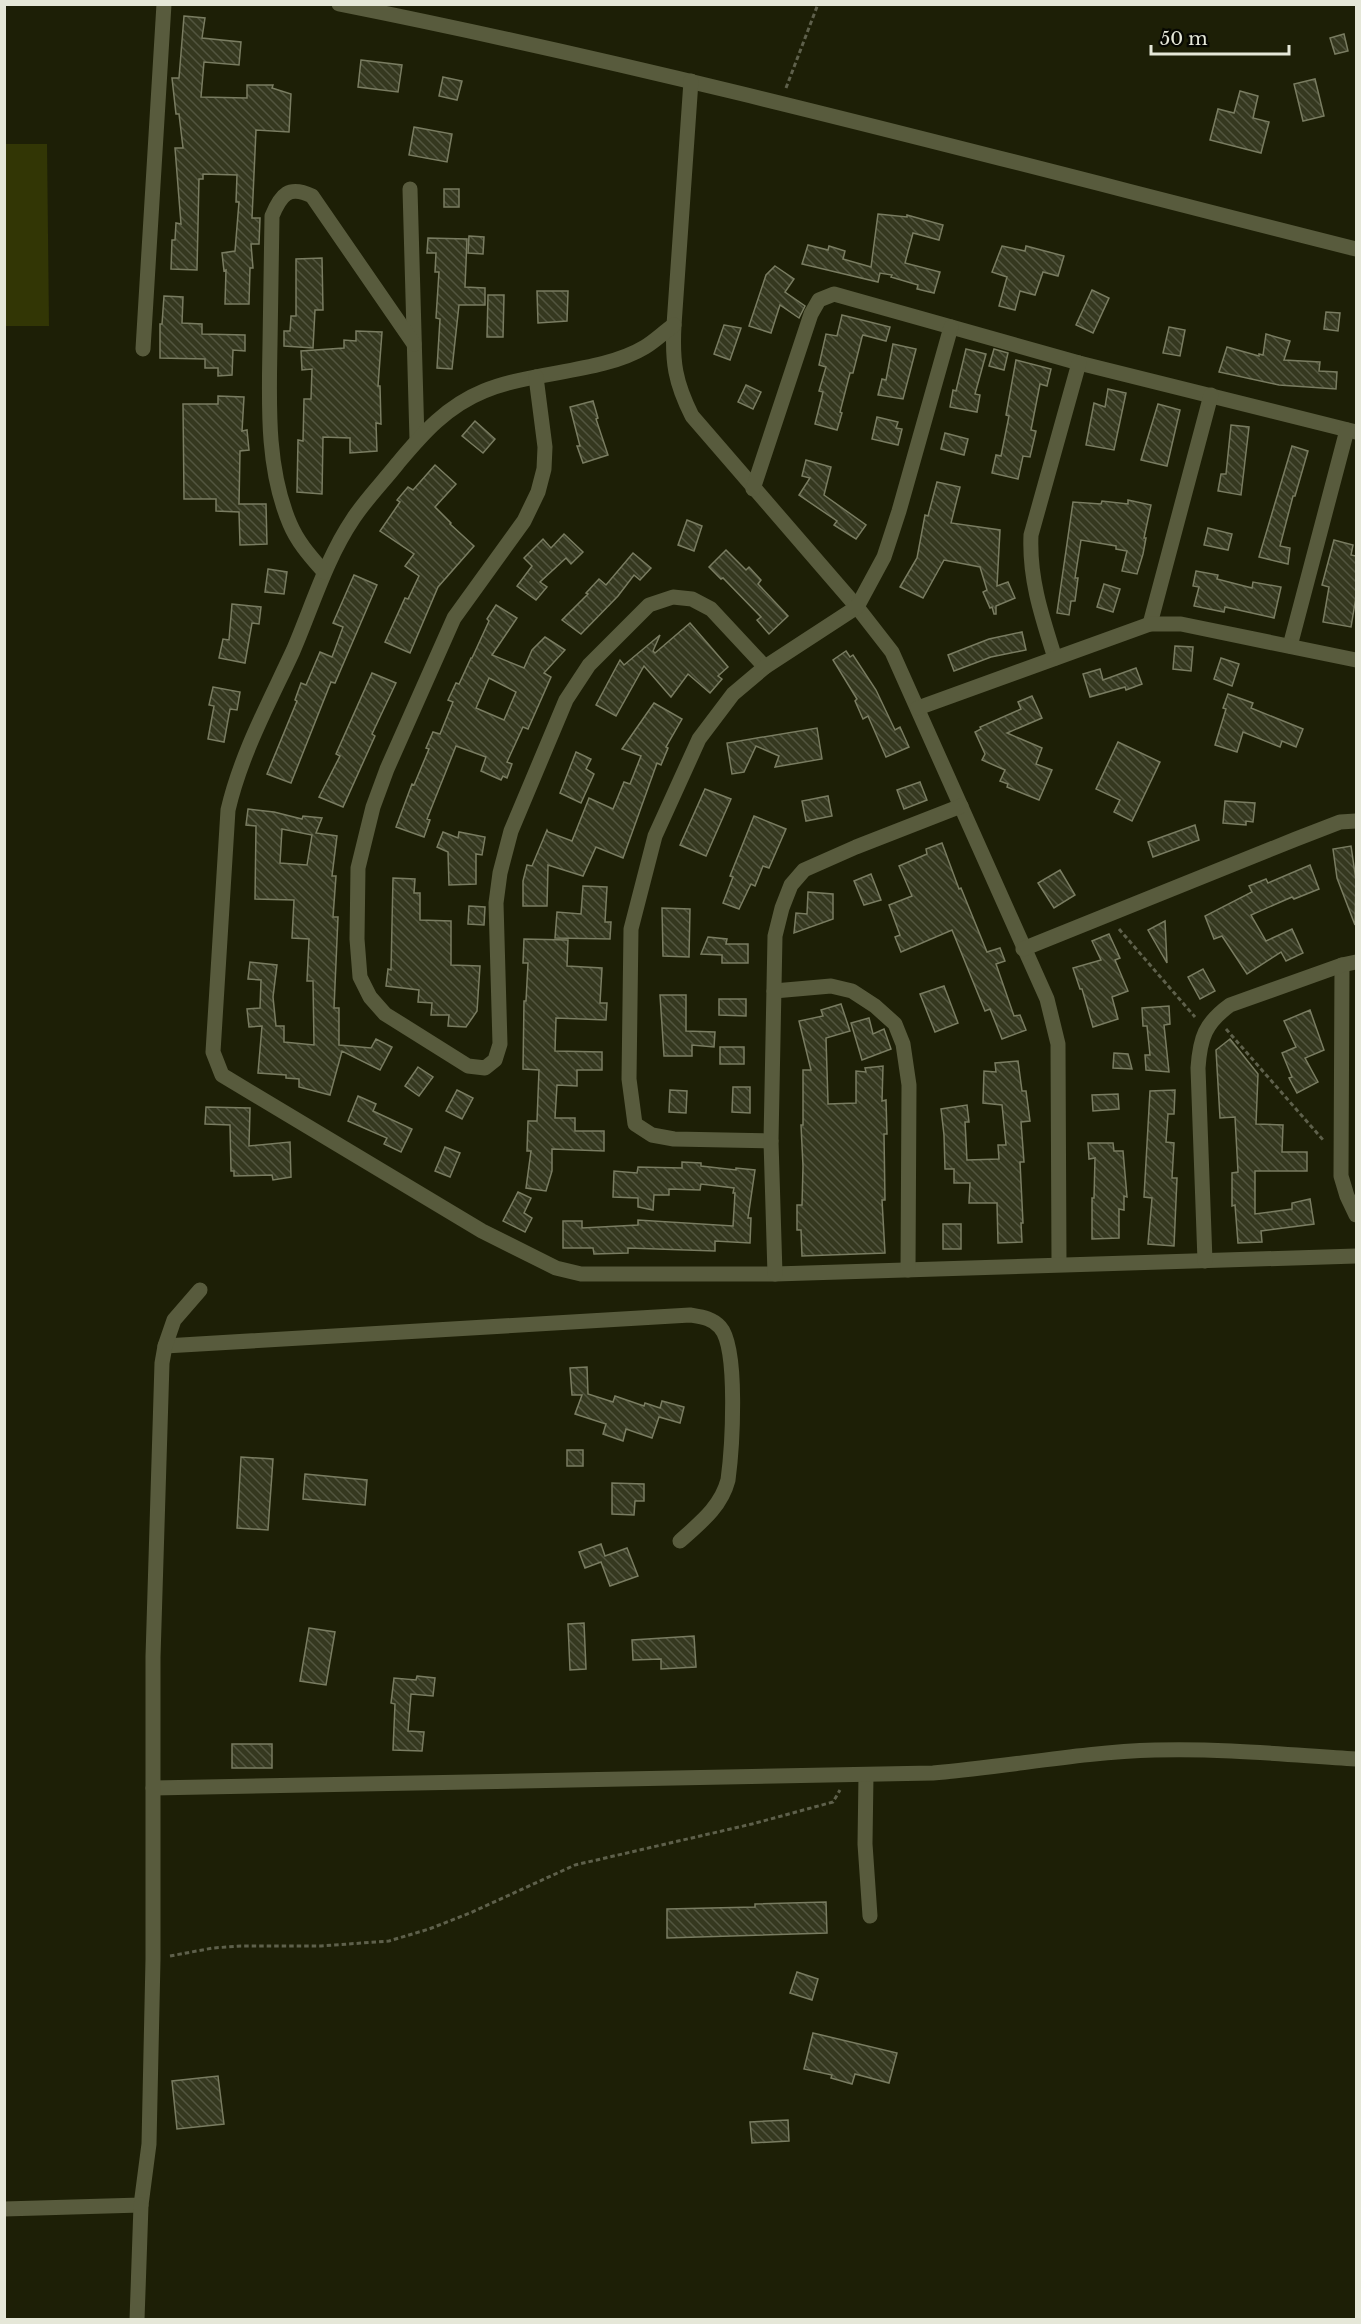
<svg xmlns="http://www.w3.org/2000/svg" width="1361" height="2324" font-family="'Libre Baskerville',serif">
<defs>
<pattern id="building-back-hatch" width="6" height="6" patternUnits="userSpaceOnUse" patternTransform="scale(1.5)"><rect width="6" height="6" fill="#35381f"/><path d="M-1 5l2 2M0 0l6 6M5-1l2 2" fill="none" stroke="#52553f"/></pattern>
</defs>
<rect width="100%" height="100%" fill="#1d1f06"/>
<path fill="#323605" d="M4,144H47L49,326H5Z"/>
<g fill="url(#building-back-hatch)" stroke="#797c61" stroke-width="1.5" fill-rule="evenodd">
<path d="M184,16L205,18L202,38L241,42L239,65L204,62L201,97L247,98V85H273L272,88L291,94L289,132L256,130L252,218H260L259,244H251L253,268H250L249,304H225L226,270L224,271L222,253L235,251L239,202H236L237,175L203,174V179H199L197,270L171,269L172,240H175L176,223L181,224L175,148H183L179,114H176L172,78H179Z"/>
<path d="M1344,34L1348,51L1335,54L1330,38Z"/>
<path d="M361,60L402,65L398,92L358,87Z"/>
<path d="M443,77L462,81L457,100L439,96Z"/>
<path d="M1315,79L1324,116L1303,121L1294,84Z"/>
<path d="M1240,91L1258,96L1253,118L1269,122L1261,153L1210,140L1218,109L1234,113Z"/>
<path d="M414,127L452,134L447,162L409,155Z"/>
<rect x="444" y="189" width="15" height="18"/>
<path d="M878,214L907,217V215L943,225L939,240L913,233L905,263L940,272L934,293L917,289L918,285L891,277L892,275L880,273L878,282L802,264L808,245L828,250L829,246L845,251L843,259L871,267Z"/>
<path d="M469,236L484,237L483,254L468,253Z"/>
<path d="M428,238L467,239L465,287L485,288V305H459L452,369L437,368L440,319L436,318L439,272H435L436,253H427Z"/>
<path d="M1002,246L1025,251L1026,246L1064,256L1058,276L1043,272L1035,295L1020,291L1015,310L999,306L1007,277L992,272Z"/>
<path d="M322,258L323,310H315L313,348L284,346V331H290L291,316H296V259Z"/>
<path d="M775,266L794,279L785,292L805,306L799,318L780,305L771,333L749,326L766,275Z"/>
<path d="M1092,290L1109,298L1093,333L1076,325Z"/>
<path d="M537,291H568L567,321L538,323Z"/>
<path d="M488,295H504L503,337H487Z"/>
<path d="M164,296L183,297L182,323L202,324V334L245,335V351L233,350L232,375L218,376V368H205V359L160,358V324H162Z"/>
<path d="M1326,312L1340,313L1338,331L1324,329Z"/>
<path d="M842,315L890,327L886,341L863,335L862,337L853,373H850L840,412L842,413L837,430L815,424L823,392L819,391L826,367L819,365L826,334L837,336Z"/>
<path d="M724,325L741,328L730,360L714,354Z"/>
<path d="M1169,327L1185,330L1180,356L1163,353Z"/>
<path d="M356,331L382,332L378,386H380L381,424L376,423L377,451L350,453V438L323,437L322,494L297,492L298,440L303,441L304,399H311L312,369L302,370L301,351L344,348V340L356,341Z"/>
<path d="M1266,334L1290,341L1284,360L1320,362L1319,371L1337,372L1336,389L1279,385L1219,372L1227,347L1259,356V354L1263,355Z"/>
<path d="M893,344L916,349L903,399L878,395L882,379L886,380Z"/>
<path d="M966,349L986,354L975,394L980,395L977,412L950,407L953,390L956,391Z"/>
<path d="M994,349L1008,353L1004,370L989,366Z"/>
<path d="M1016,360L1051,369L1047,386L1040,384L1031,430L1036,431L1030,457L1023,456L1018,479L992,473L996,455L1001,456L1009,416L1006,415Z"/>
<path d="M746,385L761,392L753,409L738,402Z"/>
<path d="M1108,389L1126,393L1114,450L1086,445L1094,403L1105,407Z"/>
<path d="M218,396L244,397L242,431L247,430L249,450L240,451L239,504H266L267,544L240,545L239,512L216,511V499H184L183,404H218Z"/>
<path d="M593,401L598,418L596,419L608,455L583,463L577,446H580L570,407Z"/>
<path d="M1158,404L1180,410L1167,466L1141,460Z"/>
<path d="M877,417L898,422L896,428L902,429L898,445L872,439Z"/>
<path d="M475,421L495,439L483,453L462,436Z"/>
<path d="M1231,425L1249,427L1241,495L1218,491L1221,474H1226Z"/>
<path d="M945,433L968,439L964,455L941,449Z"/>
<path d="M1292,446L1308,451L1295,496H1293L1280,546L1290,548L1288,564L1259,557Z"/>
<path d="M806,460L831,467L824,495L866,525L856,539L834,525L837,521L799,495L810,478L802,476Z"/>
<path d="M435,465L456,484L435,507L451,523L450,524L474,546L438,587L410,653L385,642L405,598L408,599L419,576L405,566L414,554L380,531L400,502L397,500L408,487L413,490Z"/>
<path d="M937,482L960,487L951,523L1000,530L997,586L1008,582L1015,598L996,606V614H994L992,607L990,608L983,592L987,590L980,567L944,560L923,598L900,587L917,558L925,515L928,516Z"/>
<path d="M1128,500L1151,505L1144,538H1146L1143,554L1137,574L1122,571L1127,551L1116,549V546L1081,540L1075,578H1078L1075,601H1071L1069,615L1057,613L1073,502L1101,504L1102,501L1128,504Z"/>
<path d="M687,520L702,526L694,551L678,545Z"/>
<path d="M1208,528L1232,534L1228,550L1204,545Z"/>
<path d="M564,534L583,552L571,564L566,558L540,582L547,587L536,600L517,586L532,566L524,558L543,539L551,548Z"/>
<path d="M1334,540L1353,545L1351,555L1356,556V597L1351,627L1323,622L1329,587L1322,585Z"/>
<path d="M726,550L746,570L749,567L761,580L758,584L788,616L769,634L757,620L761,617L723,578L721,579L709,567Z"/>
<path d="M633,553L651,568L640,580L634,575L618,596L581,634L562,620L588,594L586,593L599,579L606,585Z"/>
<path d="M268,569L287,572L284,594L265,592Z"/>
<path d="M1196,571L1218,575L1217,579L1252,588L1253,582L1281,587L1274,618L1225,607L1224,612L1194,606L1199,587L1193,586Z"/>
<path d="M354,575L377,585L335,683L331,682L291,783L267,774L297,701L295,700L301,683L306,685L320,652L332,657L343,627L333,623Z"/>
<path d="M1104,584L1120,589L1113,612L1097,607Z"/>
<path d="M232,604L261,607L259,624L252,623L245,663L219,658L223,639L229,640Z"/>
<path d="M496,605L517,618L492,655L524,668L532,650L545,637L565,650L544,673L551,677L528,729L523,727L507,762L512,764L507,778L503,776L501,780L481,771L486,757L456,746L427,819L430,820L424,837L396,827L412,784L414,785L429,749L426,748L433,732L440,734L453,702L448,700L456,683L459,684L471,658H472L489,621L487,619ZM489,678L516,692L504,720L476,708Z"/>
<path d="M690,623L728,667L718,676L722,679L710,693L688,674L671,697L644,666L616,716L596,705L620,660L624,665L660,635L653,651L655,653Z"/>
<path d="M1022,632L1026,650L991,657L954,671L948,655L989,639Z"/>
<path d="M1175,646L1193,647L1191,671L1173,669Z"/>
<path d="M846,651L850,657L853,655L876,690L895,730L900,727L909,747L886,757L868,716L863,719L855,701L857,699L833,660Z"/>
<path d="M1221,658L1239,664L1232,686L1214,679Z"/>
<path d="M1136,668L1142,684L1126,690L1125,687L1090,697L1083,674L1100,669L1103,680Z"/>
<path d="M372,673L396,683L372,734L375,736L343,807L319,797L340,756L336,754Z"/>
<path d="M213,687L240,692L237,710L230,709L224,742L208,739L214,706L209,705Z"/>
<path d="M1228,694L1253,703L1251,708L1303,729L1296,747L1282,741L1280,747L1243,732L1237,752L1215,745L1226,709L1223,708Z"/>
<path d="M1032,696L1042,718L1007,733L1042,748L1036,764L1052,770L1039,800L1007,787L1008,784L1000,781L1005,770L982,760L985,754L975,732L981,729L980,727L1021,709L1018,702Z"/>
<path d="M654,703L682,719L666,747L668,748L661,765L657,763L623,858L596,847L583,876L548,865L547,906H523V881L527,865L532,866L547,830L548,832L572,841L589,798L613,809L624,782L630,784L641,756L622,749Z"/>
<path d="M817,728L822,759L775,767L779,756L756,746L744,772L732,774L727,743Z"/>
<path d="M1118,742L1160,762L1132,821L1114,812L1120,800L1096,789Z"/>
<path d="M576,752L591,759L586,769L594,774L581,803L560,793Z"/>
<path d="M920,782L927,800L904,809L897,790Z"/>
<path d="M705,789L731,799L706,856L680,845Z"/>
<path d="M828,796L832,816L806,821L802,801Z"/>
<path d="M1225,801L1255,803L1253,822L1246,821V825L1223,823Z"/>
<path d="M248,809L274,812L302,819L303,816L322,818L316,833L337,836L332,876H336L333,917H338L334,1008H339V1045L371,1048L376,1039L392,1047L380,1070L342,1051L330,1095L299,1087V1079L286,1078V1075L258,1073L262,1026L249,1027L247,1009L260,1008L261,980L248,979L250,962L277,965L273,997L276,1026H284V1042L314,1045L313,981H307L309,939L292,938L294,900L255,899L256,826L246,825ZM282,829L312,835L307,865L280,863Z"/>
<path d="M754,816L786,829L769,868L763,866L755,886L751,884L739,909L723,903L733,877L730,876Z"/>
<path d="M1195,825L1199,840L1153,857L1148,842Z"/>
<path d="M443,832L458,838L459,832L485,837L482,855L476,854V884L449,885L448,852L437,847Z"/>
<path d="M942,843L959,889L961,888L987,952L1000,948L1005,961L996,964L1014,1016L1020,1015L1026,1030L1002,1039L990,1009L985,1011L952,930L901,952L895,937L900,935L889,905L912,896L899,866L927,854L926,849Z"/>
<path d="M1351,846L1356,880L1355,925L1337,878L1333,849Z"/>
<path d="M1310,865L1319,889L1294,899L1292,897L1251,915L1266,941L1292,929L1303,953L1286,961L1281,952L1247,974L1222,936L1214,939L1205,916L1252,892L1249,886L1266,879L1268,883Z"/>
<path d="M1060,870L1075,895L1054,908L1038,883Z"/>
<path d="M871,874L881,900L864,905L854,881Z"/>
<path d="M393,878L415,879L414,893H420V920L451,921V965L480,966L477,1011L466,1027L448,1026L449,1015H431L432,1003L418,1002L419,990L386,986L388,969L391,970Z"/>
<path d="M583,886L607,887L605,922H611L610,939L555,938L557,912L581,914Z"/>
<path d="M808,892L833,894V919L794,933L796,913L807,914Z"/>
<path d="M469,906L485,907L484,925L468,924Z"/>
<path d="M662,908L690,909L689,957L663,956Z"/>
<path d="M1165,921L1167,963L1148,930Z"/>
<path d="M1109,934L1120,958L1115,960L1128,991L1112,997L1118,1019L1093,1027L1082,989H1080L1073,968L1101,960L1092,941Z"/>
<path d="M708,937L727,939L726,944H748V963H722V955L701,954Z"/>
<path d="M524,939L568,940L567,966L602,968L600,1003H607L606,1020L556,1018L555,1051L602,1052V1070H577V1086L557,1085L555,1118H575V1131H604V1151L552,1149V1171L546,1191L526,1188L531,1151H527L528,1121H537L539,1070L523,1069L524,1001H526L528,963H523Z"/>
<path d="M1203,969L1215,991L1200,999L1188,977Z"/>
<path d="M944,986L958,1023L935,1032L920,994Z"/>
<path d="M660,995H686V1031L715,1032L714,1047L692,1045V1056H664Z"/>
<path d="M719,999H746V1016L719,1015Z"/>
<path d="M841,1004L850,1031L826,1038L828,1102V1104L856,1103V1071L866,1072L865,1068L883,1066L882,1101L886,1100L887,1134H884L885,1200H882L885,1253L802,1256L801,1230H797V1205H802L803,1166L801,1125H803V1070H811L799,1021L823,1016L821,1010Z"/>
<path d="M1169,1006L1170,1024L1164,1025L1169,1072L1146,1070L1145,1055H1150L1147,1026H1143L1142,1008Z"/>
<path d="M1310,1010L1324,1050L1305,1058L1318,1082L1297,1093L1289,1078L1292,1077L1282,1053L1296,1047L1284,1021Z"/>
<path d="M869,1018L873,1034L884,1029L891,1049L862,1060L851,1023Z"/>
<path d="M1230,1039L1258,1074L1256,1124L1283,1125L1282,1152H1307V1171H1255V1214L1292,1209V1203L1310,1199L1314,1224L1261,1231L1262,1242L1238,1243L1235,1205L1232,1206V1173L1238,1172L1235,1117L1220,1118L1216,1050Z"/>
<rect x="720" y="1047" width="24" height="17"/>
<path d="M1114,1053L1128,1054L1132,1069L1113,1068Z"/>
<path d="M1018,1061L1022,1091H1026L1030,1121L1021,1122L1024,1162H1020L1023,1223H1021L1022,1242L998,1243L997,1203H969L970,1183H954V1169H945L944,1135L941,1109L967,1105L969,1122H965L967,1160L999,1159L998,1145H1006L1002,1105L983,1103L984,1071L996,1072L995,1063Z"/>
<path d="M418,1067L433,1077L419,1096L405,1086Z"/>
<path d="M733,1087H750V1113L732,1112Z"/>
<path d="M457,1090L473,1098L462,1119L446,1111Z"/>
<path d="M670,1090L687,1091L686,1113L669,1112Z"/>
<path d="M1175,1090L1174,1114H1168L1166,1142L1174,1143L1172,1178H1177L1174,1246L1148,1244L1152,1198L1144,1197L1150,1091Z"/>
<path d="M1118,1094L1119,1109L1093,1111L1092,1095Z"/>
<path d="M358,1096L376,1104L373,1111L412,1129L401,1152L384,1144L387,1138L348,1121Z"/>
<path d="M206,1107L250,1108L249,1146L290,1142L291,1177L273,1180L272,1175L234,1176V1171H231L230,1125L205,1124Z"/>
<path d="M1088,1143H1113L1114,1151H1123L1127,1197L1124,1196V1210L1119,1209V1238L1092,1239V1198H1094L1095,1158L1089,1159Z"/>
<path d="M445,1147L460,1153L450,1177L435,1171Z"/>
<path d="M682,1162L701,1163V1166L736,1170V1168L755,1170L748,1218H751L750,1243L715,1241V1251L628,1248V1253L594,1254L593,1248H563V1221H582V1228L638,1225V1220L733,1226L735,1193H733L734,1188L701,1184L700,1190L669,1189V1195H654L653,1210L638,1207V1198L613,1197L614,1171L637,1173L638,1167L682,1168Z"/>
<path d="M518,1192L531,1198L524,1213L532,1218L525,1232L503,1221Z"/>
<rect x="943" y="1224" width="18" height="25"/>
<path d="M587,1367L588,1394L613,1402L615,1396L644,1406L645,1403L660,1408L662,1401L684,1407L680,1423L659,1417L652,1438L626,1429L623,1441L603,1434L606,1424L575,1414L582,1395H572L570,1368Z"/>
<rect x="567" y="1450" width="16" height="16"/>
<path d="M241,1457L273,1459L268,1530L237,1528Z"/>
<path d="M305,1474L367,1480L365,1505L303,1499Z"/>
<path d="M612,1483L644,1484V1501H635L634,1515L612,1514Z"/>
<path d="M601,1544L605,1556L627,1548L638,1576L610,1586L601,1562L585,1568L579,1552Z"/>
<path d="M584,1623L586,1669L570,1670L568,1624Z"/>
<path d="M309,1628L335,1632L326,1685L300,1681Z"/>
<path d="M694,1636L696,1667L661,1669V1659L633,1660L632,1640Z"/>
<path d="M417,1676L435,1678L433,1696L411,1694L408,1731L424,1732L422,1751L393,1750L395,1704L391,1703L394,1678L416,1680Z"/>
<rect x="232" y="1744" width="40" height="24"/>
<path d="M826,1902L827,1933L667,1938V1909L755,1907V1904Z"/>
<path d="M797,1972L818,1979L812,2000L790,1993Z"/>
<path d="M813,2033L897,2053L889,2083L855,2074L852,2084L831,2078L832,2075L804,2069Z"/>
<path d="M218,2076L224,2124L177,2129L172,2081Z"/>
<path d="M788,2120L789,2141L752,2143L750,2122Z"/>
</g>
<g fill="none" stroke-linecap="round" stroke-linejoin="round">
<g stroke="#5e604b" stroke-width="3" stroke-dasharray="4.5 3" stroke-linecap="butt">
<path d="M786,88L818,4"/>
<path d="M1119,929L1195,1017"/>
<path d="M1226,1029L1324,1141"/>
<path d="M170,1956L213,1948L241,1946H321L389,1941L429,1929L470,1913L575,1865L752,1824L833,1802L840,1790"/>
</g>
<g stroke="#585b3d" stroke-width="15">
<path d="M339,4C681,72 1018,164 1356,249"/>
<path d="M691,81L674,325C672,362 675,382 692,416L857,607L892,652L1047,999L1058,1044L1059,1264"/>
<path d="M410,189L417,440"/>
<path d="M674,325C664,332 655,341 645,347C602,373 532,371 484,391C447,406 423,433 398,463C383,482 366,499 353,519C326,559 312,607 293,651C269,703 241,754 228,810L213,1052L222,1075L482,1231L556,1268L581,1274H775L1356,1256"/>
<path d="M143,349L164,4"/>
<path d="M536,377L545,447L544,469L538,492L524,521L454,618L387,769L373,807L358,868L357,939L360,977L370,997L385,1014L468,1066L485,1068L495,1060L500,1044L496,903L500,873L511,831L566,700L589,665L649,605L673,597L692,599L711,609L765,667"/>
<path d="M753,489L811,314L819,300L834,294L1079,363L1356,432"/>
<path d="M324,572C311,557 298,543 290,524C266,468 269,403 270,344C271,301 271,259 272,216C281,194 289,185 312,196L414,344"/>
<path d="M1150,624L1211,395"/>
<path d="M1290,646L1347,430"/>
<path d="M1055,658C1042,617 1029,579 1031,535L1079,363"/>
<path d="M918,708L1150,624H1181L1356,660"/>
<path d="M1023,949L1296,839L1340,822L1356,821"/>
<path d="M1342,965L1341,1176L1347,1196L1356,1215"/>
<path d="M774,991L831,986L852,991L875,1006L895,1024L903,1044L909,1085L908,1270"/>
<path d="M771,1141L674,1139L652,1135L635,1124L629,1079L631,929L655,836L699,739L733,694L765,667L857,607L884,557L899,511L951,327"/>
<path d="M1205,1261L1198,1068C1200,1038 1205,1023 1230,1005L1342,965L1356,962"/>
<path d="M775,1274L771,1141L775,936L782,908L791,885L804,870L856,847L961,806"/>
<path d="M165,1346L690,1315C702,1317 712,1318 720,1327C739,1348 732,1450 728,1480C721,1507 700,1523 680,1541"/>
<path d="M866,1775L865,1844L870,1916"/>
<path d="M153,1788L933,1773C1007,1767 1081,1752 1155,1750C1222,1748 1290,1755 1356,1759"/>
<path d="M4,2209L141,2205L149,2144L153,1959V1657L162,1363L165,1346L174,1320L200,1290"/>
<path d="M137,2320L141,2205"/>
</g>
</g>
<rect width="1361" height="2324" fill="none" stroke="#e5e7d8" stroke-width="12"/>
<path d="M1151 45v9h138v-9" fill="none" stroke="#e5e7d8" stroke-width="3"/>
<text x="1160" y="45" font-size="18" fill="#e5e7d8" stroke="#070802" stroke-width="4.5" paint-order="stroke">50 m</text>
</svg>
